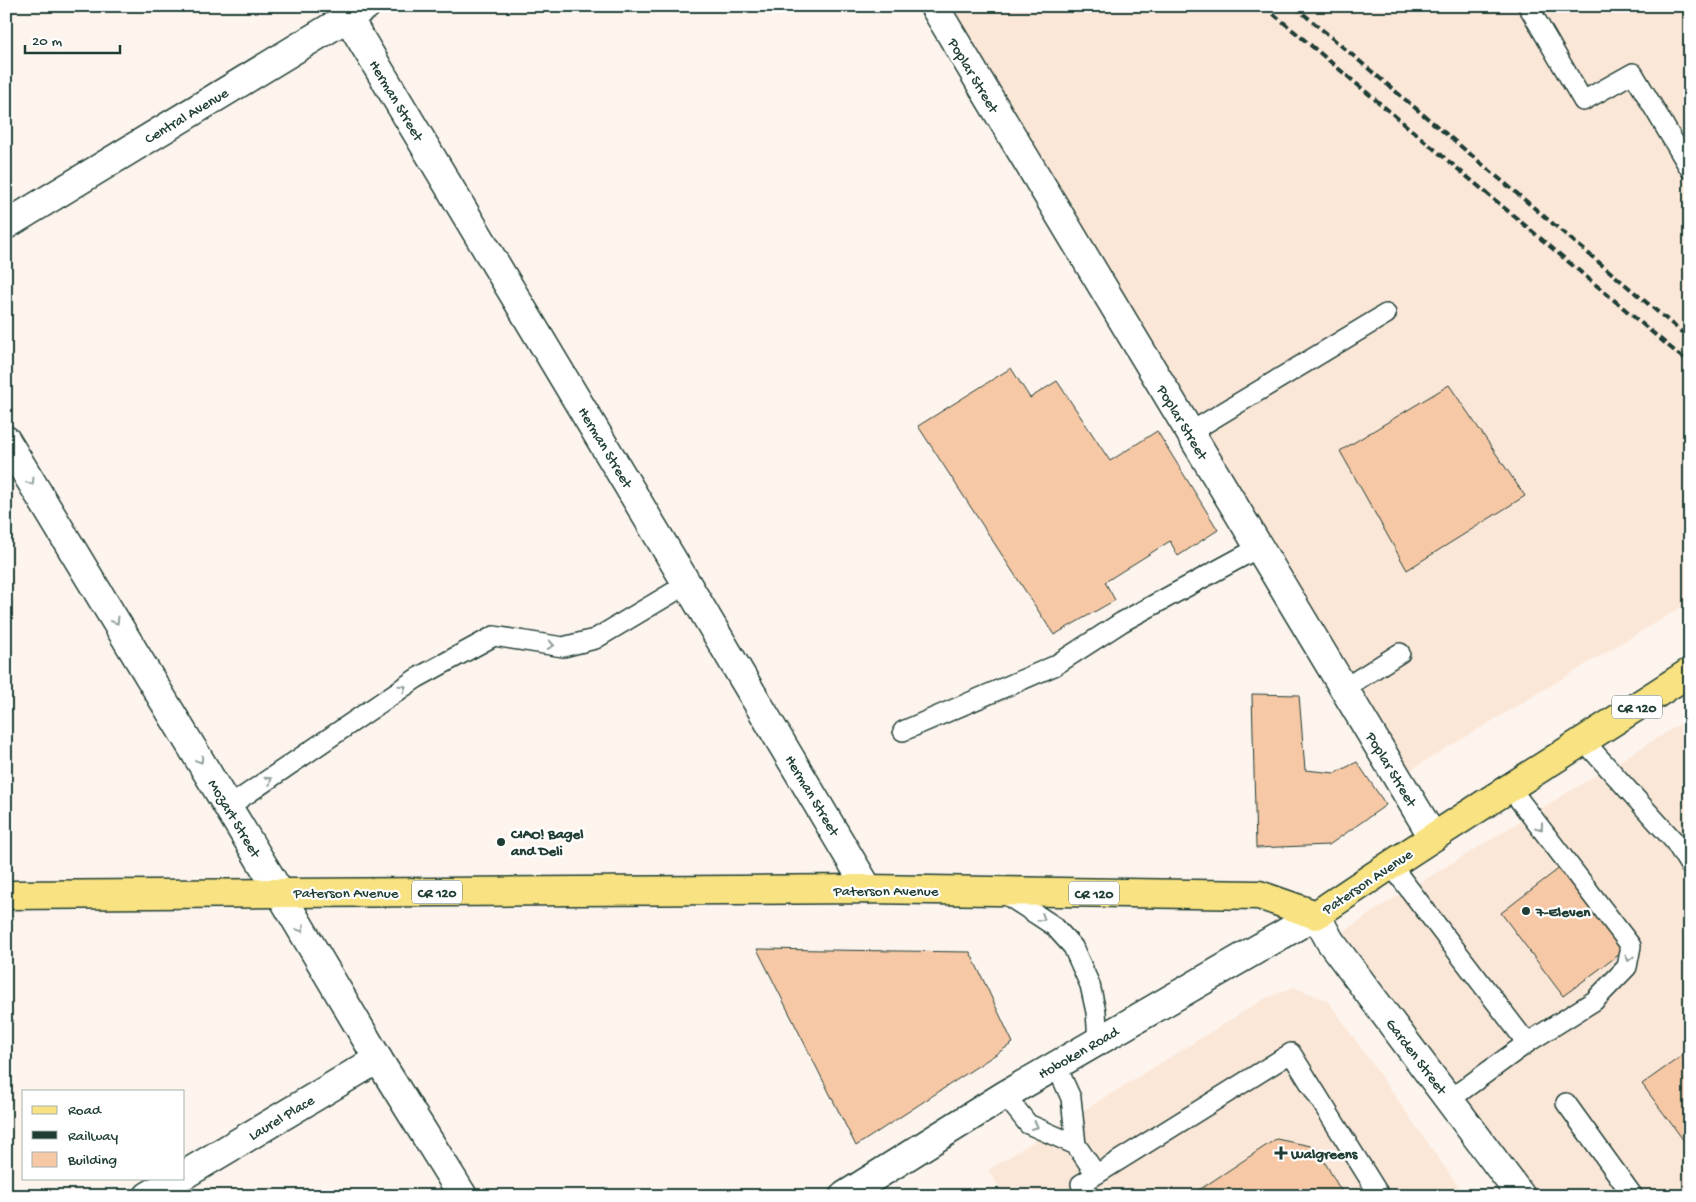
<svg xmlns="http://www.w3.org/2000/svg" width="1696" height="1202" font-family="'Gochi Hand',sans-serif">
<rect width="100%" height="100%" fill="#fdf4ed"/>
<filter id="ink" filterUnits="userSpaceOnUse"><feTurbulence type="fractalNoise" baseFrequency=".02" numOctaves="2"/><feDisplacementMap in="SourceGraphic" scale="10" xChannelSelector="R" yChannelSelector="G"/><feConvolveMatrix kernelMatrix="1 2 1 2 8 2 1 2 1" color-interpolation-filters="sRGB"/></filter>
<g filter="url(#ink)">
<g fill="#fbe7d8">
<path d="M916,6H1690V602L1392,781Z"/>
<path d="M1690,718V1196H1521L1330,941L1380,907Z"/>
<path d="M1294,987L1328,1001L1465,1196H1005L988,1170L1264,999Z"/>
</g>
<g fill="#f6c8a6" stroke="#1f3d34">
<path d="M1011,368L1030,398L1057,381L1110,461L1157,431L1218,530L1178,556L1170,541L1105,582L1115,600L1054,635L918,426Z"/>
<path d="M1449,385L1525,496L1407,570L1340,451Z"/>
<path d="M1252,694L1299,695L1305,770L1335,773L1357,762L1386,805L1329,845L1256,848Z"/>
<path d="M1561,867L1628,948L1563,996L1501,913Z"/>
<path d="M757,949L970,952L1013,1043L856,1146Z"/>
<path d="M1690,1050V1149L1642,1084Z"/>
<path d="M1276,1139L1316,1147L1344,1196H1190Z"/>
</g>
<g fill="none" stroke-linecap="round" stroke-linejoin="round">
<defs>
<g id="lane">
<path d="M1528,6L1583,101L1633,73L1690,169"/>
<path d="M1189,433L1386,314"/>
<path d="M1343,689L1400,653"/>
<path d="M903,731L1054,666L1122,622L1258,548"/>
<path d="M1584,741L1675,842L1690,866"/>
<path d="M228,807L417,678L494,636L563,647L595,639L687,584"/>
<path d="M1390,864L1527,1043"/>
<path d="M1002,892L1054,926L1073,947L1090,985L1096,1012L1098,1041"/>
<path d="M1056,1065L1071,1098L1076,1145L1096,1174"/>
<path d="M1005,1095L1028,1124L1076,1145"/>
<path d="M1449,1100L1527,1043L1594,1001L1627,967L1631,946L1510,788"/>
<path d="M1566,1103L1633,1196"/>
<path d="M1089,1196L1081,1184L1291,1053L1380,1196"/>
</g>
<g id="street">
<path d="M341,6L687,584L868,889"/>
<path d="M934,6L1433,837"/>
<path d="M6,225L366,6"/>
<path d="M6,440L280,893L378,1059L463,1196"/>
<path d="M1316,915L1330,941L1521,1196"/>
<path d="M184,1175L378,1059"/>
<path d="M148,1196L178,1178"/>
</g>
<path id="secondary" d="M844,1196L1005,1095L1316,915"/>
<path id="primary" d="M6,895L868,889L1259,895L1316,915C1438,831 1565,754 1690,672"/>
</defs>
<use href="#lane" stroke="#1f3d34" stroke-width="22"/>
<use href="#street" stroke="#1f3d34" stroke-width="31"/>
<use href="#secondary" stroke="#1f3d34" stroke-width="31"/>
<use href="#primary" stroke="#1f3d34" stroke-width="31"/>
<use href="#lane" stroke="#fff" stroke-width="19"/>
<use href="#street" stroke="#fff" stroke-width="28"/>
<use href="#secondary" stroke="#fff" stroke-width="28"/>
<use href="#primary" stroke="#f8e281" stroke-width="28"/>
<g stroke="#1f3d34" stroke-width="4" stroke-dasharray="8 4" stroke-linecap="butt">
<path d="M1264,6L1690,364"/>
<path d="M1294,6L1690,339"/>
</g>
</g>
<defs><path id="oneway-chevron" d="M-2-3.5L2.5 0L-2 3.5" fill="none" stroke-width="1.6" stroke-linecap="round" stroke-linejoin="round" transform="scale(1.25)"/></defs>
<g stroke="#8f9e9a">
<use href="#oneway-chevron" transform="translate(31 482) rotate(59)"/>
<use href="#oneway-chevron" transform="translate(116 621) rotate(59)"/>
<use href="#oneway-chevron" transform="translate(551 645) rotate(9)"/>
<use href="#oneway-chevron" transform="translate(403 688) rotate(-34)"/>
<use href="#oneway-chevron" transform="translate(200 760) rotate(59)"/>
<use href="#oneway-chevron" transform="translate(269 780) rotate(-34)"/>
<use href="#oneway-chevron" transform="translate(1540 827) rotate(53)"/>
<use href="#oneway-chevron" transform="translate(1042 918) rotate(33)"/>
<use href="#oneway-chevron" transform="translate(301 929) rotate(59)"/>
<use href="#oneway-chevron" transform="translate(1629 958) rotate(102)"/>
<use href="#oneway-chevron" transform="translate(1035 1126) rotate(25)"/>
</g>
</g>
<g fill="#1f3d34" stroke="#fff" stroke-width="2">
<circle cx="501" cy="842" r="5"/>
<circle cx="1526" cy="911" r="5"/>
<path d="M1278.5 1145.5h5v5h5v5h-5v5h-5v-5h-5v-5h5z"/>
</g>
<g text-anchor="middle" stroke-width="4.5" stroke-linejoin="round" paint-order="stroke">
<g fill="#fff" stroke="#627771" stroke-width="1">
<rect x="1612" y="695.5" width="50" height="23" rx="4"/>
<rect x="412" y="880.5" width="50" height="23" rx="4"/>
<rect x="1069" y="881.5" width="50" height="23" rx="4"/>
</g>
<g font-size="14" font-weight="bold" fill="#1f3d34">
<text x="1637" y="712">CR 120</text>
<text x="437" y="897">CR 120</text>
<text x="1094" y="898">CR 120</text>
</g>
<g font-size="15" fill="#1f3d34" stroke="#fff">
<text transform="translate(974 75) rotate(59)" y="5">Poplar Street</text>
<text transform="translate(397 100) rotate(59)" y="5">Herman Street</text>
<text transform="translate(186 115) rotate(-31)" y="5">Central Avenue</text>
<text transform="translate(1183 422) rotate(59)" y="5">Poplar Street</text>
<text transform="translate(606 447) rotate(59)" y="5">Herman Street</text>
<text transform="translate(1392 769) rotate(59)" y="5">Poplar Street</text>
<text transform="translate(813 795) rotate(59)" y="5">Herman Street</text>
<text transform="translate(235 818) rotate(59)" y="5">Mozart Street</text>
<text transform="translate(1367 881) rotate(-34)" y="5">Paterson Avenue</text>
<text x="886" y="895">Paterson Avenue</text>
<text x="346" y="897">Paterson Avenue</text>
<text transform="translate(1078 1052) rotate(-30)" y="5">Hoboken Road</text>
<text transform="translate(1417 1056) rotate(53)" y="5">Garden Street</text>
<text transform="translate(281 1117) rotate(-31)" y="5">Laurel Place</text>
</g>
<g font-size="15" font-weight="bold" fill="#1f3d34" stroke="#fff" text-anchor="start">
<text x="511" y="838">CIAO! Bagel<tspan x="511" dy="17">and Deli</tspan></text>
<text x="1536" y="916">7-Eleven</text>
<text x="1291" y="1158">Walgreens</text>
</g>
</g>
<rect width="1696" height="1202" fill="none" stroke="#fff" stroke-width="25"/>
<rect x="12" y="12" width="1671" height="1177" fill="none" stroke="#1f3d34" stroke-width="2" filter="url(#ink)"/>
<rect x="22" y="1090" width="162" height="90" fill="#ffffff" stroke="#a5b1ae"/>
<rect x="32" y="1106" width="25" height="8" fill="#f8e281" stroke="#a5b1ae"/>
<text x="68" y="1114" font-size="15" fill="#1f3d34">Road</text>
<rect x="32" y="1131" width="25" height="8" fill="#1f3d34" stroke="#a5b1ae"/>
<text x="68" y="1140" font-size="15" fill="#1f3d34">Railway</text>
<rect x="32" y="1152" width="25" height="15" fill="#f6c8a6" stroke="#a5b1ae"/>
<text x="68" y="1164" font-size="15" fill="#1f3d34">Building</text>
<path d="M25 45v8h95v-8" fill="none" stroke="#1f3d34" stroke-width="2.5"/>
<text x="32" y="45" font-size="15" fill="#1f3d34" stroke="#ffffff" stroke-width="4" paint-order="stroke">20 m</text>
</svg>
